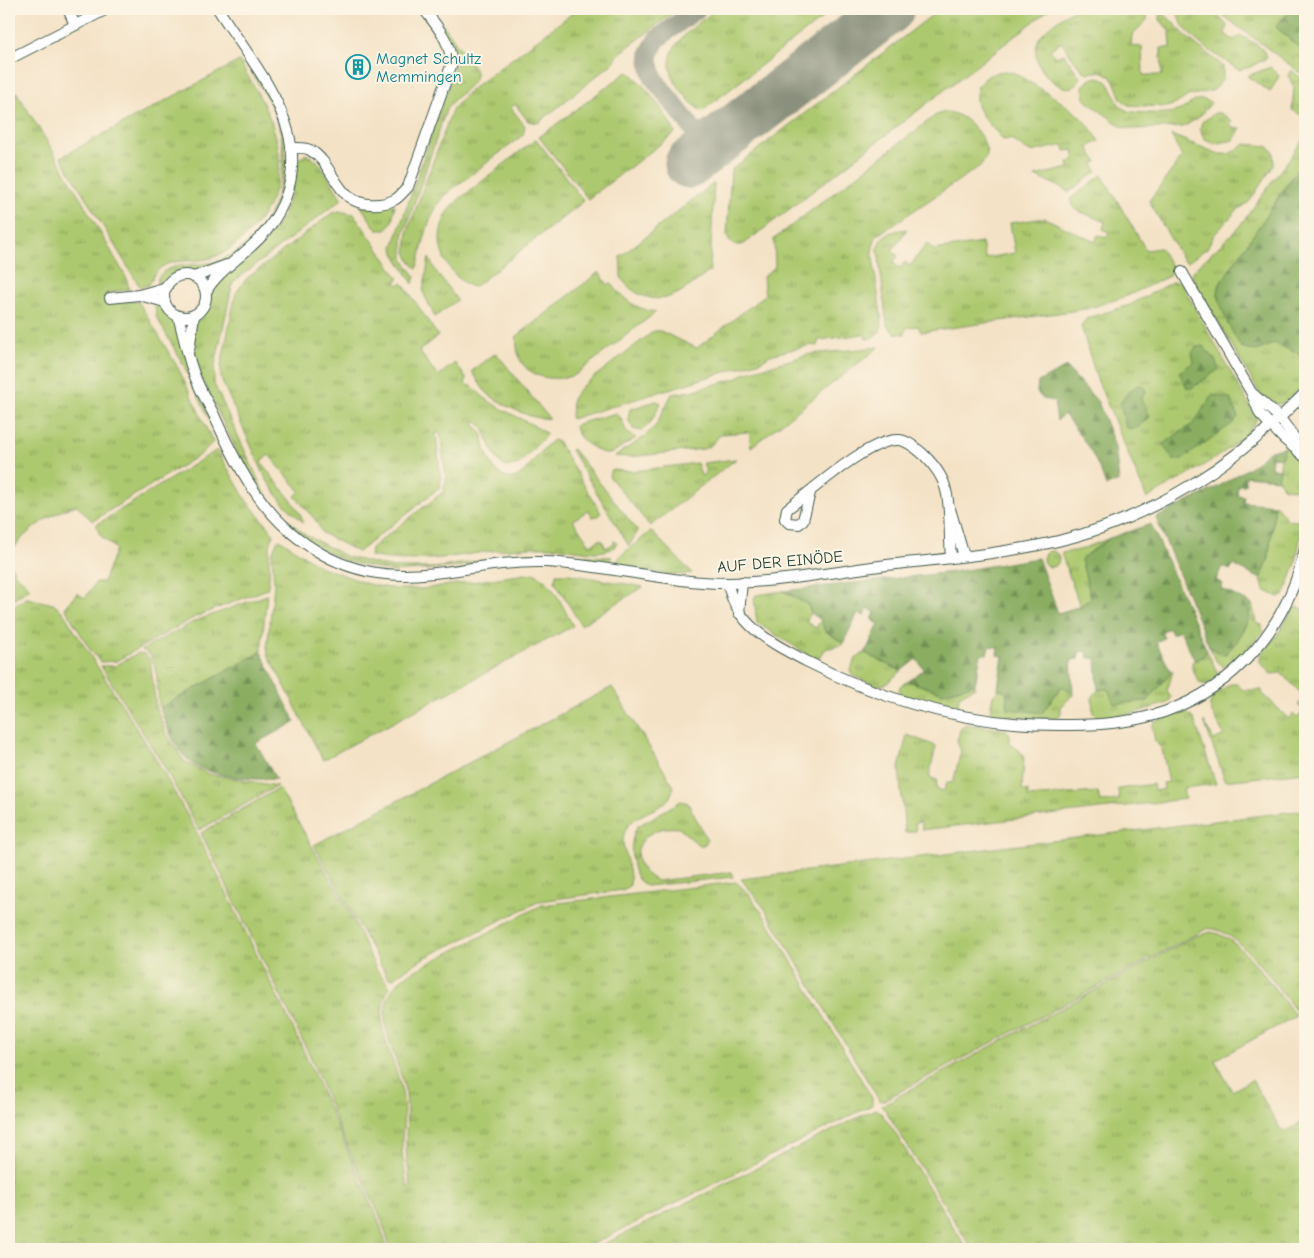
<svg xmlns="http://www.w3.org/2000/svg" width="1314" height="1258" font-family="'Comic Neue',sans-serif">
<defs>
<pattern id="grass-tufts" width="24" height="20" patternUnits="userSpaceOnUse" patternTransform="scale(1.25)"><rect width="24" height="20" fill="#adc96f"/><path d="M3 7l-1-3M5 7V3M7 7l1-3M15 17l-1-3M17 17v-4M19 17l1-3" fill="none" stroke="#8ca45c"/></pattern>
<pattern id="forest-firs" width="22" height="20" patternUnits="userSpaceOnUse" patternTransform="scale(1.25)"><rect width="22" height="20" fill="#8aad62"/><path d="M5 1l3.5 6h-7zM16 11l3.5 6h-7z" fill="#708e52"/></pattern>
</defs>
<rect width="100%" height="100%" fill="#fcf5e5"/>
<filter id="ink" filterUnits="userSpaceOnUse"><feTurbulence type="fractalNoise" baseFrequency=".02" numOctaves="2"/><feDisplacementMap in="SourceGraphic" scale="10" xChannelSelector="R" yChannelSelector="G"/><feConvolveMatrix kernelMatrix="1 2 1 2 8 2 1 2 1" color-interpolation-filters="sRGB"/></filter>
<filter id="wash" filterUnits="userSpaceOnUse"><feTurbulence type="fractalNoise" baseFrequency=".0096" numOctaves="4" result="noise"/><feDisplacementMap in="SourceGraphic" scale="20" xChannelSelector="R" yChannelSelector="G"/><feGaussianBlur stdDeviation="1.12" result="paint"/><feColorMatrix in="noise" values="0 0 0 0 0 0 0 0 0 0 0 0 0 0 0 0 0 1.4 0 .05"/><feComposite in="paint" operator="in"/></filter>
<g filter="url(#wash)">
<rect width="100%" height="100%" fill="#f4e2c6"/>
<g fill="url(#grass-tufts)" stroke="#668352">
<path d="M427,9H432L476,71C478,85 453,96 446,110L403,236V259L415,276L413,284L394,253L393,247L457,60L452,43Z"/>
<path d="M578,9H678L619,54L614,62L538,123L528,121L515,104L511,108L525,126L523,135L446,194C427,215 424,242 417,269L410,261L406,252L408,230L452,110L469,91Z"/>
<path d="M716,9H834L702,111C693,107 686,96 680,89C652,51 689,32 716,9Z"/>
<path d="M940,9H1050L744,244C735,247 730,244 727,235L731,170Z"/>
<path d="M1074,9H1147V20L1132,35L1131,46L1142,47L1143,75H1162L1161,48H1171L1170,31L1160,20V9L1188,38L1223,66V79L1214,90L1188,96L1176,104L1166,107L1128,105L1121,99L1115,83L1109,75L1102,71L1089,73L1083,71L1061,42L1050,50L1055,57L1064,54L1080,77C1074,108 1016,64 1043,33C1051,24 1064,16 1074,9Z"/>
<path d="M1177,9H1211L1227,25L1225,34L1233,40L1241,36C1250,39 1266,49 1267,58L1250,67L1238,70C1217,54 1180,37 1177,9Z"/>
<path d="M1218,9H1305V76L1221,14Z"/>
<path d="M239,61C270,112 300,162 260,219C249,234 234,249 217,256C190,267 162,250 149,285L140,287L61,157Z"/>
<path d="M249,64C261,83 274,103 281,125C296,175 272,240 224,263C216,266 202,271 194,271C189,271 184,270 179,271C169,274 166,283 157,284C156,277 163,271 170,268C188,263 206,266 223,259C272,237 292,176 279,126C273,104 259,85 247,66Z"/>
<path d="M1271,67L1279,76L1270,92L1247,76Z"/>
<path d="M1291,70L1305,81V117L1292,110L1294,88L1288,75Z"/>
<path d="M1006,71L1015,73C1045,93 1082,109 1099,141L1088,147L1097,162L1093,164L1097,171L1068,193L1067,190L1035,176L1069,168L1068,162L1075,160L1073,150L1065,151L1064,145L1030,152L1010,139L1003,140C995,130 983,119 978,108C970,86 986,72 1006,71Z"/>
<path d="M627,72C638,74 672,122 675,133L588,199L539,137Z"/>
<path d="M1098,77C1119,81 1110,111 1134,112C1146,113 1164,115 1177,111C1190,108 1196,92 1211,103L1198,118L1183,127L1134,129L1122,127L1084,99L1083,86L1090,79Z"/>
<path d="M9,80L56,156L126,277L129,289L107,293L108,302L138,301L178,368L213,442L201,454L94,520L92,521L77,505C54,511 12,537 9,562L14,572L30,588L9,603Z"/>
<path d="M945,112C965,112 986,136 987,156L980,166L876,236L872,251L882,322C882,332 875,338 866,339L864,334L819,340L817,346L811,345L770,355L761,361L571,419L572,399L581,387L654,331H660L697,348L765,295L763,277L775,267L774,239L936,115Z"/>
<path d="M1215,113H1221L1232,121L1230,125L1235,129L1241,128L1234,140L1214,144L1204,138L1200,129L1202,122Z"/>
<path d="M1171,135L1219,154H1229L1245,144L1267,146L1273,151L1274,165L1249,202L1236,211L1214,235L1207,248L1188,262L1183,260L1149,201L1182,157Z"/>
<path d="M1305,137V159L1293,174L1217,294L1224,309L1228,325L1256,351L1275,343L1305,357L1304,386L1283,403L1273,405L1260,394L1192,277V272L1239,227Z"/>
<path d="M536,139L584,201L474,287C464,285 458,278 452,271C434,249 437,221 457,201Z"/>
<path d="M306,154L318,162L342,199L233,282L214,370V384L263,490L281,514L303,533L347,557L393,568H436L524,553L612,557L608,564L545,557H524L457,567L393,572L346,561L329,553L300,536L267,502L248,474L200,375L193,342L196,321C215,306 205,302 214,289C222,276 236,267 247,257C287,222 287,210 297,161Z"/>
<path d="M1102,175L1146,250L1160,248L1172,268L1169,276L1127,296L1086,309L921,332L918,326L906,328L905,334L895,333L887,326L878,249C880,233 893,231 907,229L892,251L898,256L893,263L900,268L905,262L910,266L927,243L934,250L982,243L985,258L1015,253L1010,223L1045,218L1095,242L1098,235L1106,238L1109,232L1103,229L1105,222L1074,209L1070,199Z"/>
<path d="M714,183L710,271C687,288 666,309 637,293C632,290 622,282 621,276C621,271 621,263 620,257Z"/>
<path d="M360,205H395L392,221L386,230H377Z"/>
<path d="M338,211L354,214L399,279L395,282L398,285L402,283L404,285L438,336L419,351L438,376L455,363L466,378L465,383L468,386H472C493,410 522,416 547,434L519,464L506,467C489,458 491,434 477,421L474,424L483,435C483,450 497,488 518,476C527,471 540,452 548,444L553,440L558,442L601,513L598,516L592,517L589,510L573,520L590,545L601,539L606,548L614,543V541L617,542L614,547C598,558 570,547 551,547C489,545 431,569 370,556L371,548L443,492L446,479L440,433H436L441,480L440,487L358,552L322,533L317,522L295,496L300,491L269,455L261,461C271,479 300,505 303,522L283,503L266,479L221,379V365L236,293L246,279L332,213Z"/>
<path d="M429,258L435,270L457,300L435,317L423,292Z"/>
<path d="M599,272L608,285L611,283C623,299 635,309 656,312L575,375C555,382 528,379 519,357C517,351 517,343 516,337Z"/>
<path d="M1172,282H1179L1182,285L1257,419C1238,452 1178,478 1147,499L1097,379L1081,326L1087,318L1130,305Z"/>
<path d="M155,304H158L176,321L220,435L218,438L184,366L156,316Z"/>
<path d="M879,347L751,447L749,432L721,434L711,445L703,449L629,457L615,456L643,438L656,425L672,394L691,391L738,378L744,373L811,354Z"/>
<path d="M496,353L549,418C535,422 495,402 485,391C480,385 476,377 472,371Z"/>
<path d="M656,401L661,403L651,422L641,431L633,429L628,419L630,409Z"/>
<path d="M616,413C626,420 620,431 636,438L610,454C598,454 576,439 575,426L577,424Z"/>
<path d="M1285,447L1291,452L1304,471L1301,490L1284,488L1278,479L1281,458Z"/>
<path d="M573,449L638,531L629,546L571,450Z"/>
<path d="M217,450L246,500L274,534C264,555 273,569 267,589L195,617L116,661L101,662L91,651L65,608L77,593L85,598L96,582H103L116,549L100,535L96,525Z"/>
<path d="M736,459L650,526L609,476L611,470L634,471L697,463L701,476L706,473L703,463Z"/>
<path d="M1275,504L1288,520L1298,521L1302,527L1296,563L1284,596L1278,597L1264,590L1261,579L1268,561Z"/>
<path d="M651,531L692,573C669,578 638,569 614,565C619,554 640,541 651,531Z"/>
<path d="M1110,538L1081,559L1091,598L1080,606L1061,553L1080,550Z"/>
<path d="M281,540L319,566L368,584L395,589H422L533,573C553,580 563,608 573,626L323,760L268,654L267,647L274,586L272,554L277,541Z"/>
<circle cx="1051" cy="559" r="8"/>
<path d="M556,574H569L643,587L581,625L555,582Z"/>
<path d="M783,591L808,605L811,613L806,622L816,628L821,620L828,633L843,643L842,645L825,649L821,657L815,659L757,623L754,598L756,595Z"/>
<path d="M267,595L261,652L160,708C156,692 161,656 142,650L195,621Z"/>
<path d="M27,598L53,604L62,611L153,754L197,833L300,1043L378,1219L388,1249H9V608Z"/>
<path d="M1250,603L1252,604L1256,623L1262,625L1263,632L1235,663L1225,668L1217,662L1209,646L1217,652L1226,654L1249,619Z"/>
<path d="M1298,607L1305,610V697L1281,673L1271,674L1260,662V656L1278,634L1292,610Z"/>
<path d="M1207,651L1218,674L1217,677L1206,685L1200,683L1192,669V662L1202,657Z"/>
<path d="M138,653L144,654L150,659L156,708L166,733L184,761L208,774L277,786L199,830L162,763L101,666H115Z"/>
<path d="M865,653L901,671L886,684L878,686L853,676L850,670L857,657Z"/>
<path d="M1173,671L1167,691L1171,698L1168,703L1130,714L1098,718L1093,713L1092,698L1098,690L1108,689L1148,701L1157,687Z"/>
<path d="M908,681L943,693L975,684V687L959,696L958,705L953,708L902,695L899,691L900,686Z"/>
<path d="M1230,684H1237L1243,690H1262V693L1289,719L1293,714L1297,718L1304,711L1298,705L1305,697V772L1225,781L1204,721L1214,740L1224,735C1210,706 1199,705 1230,684Z"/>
<path d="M612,687L673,785C673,811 640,808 627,827C616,843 633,868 630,885L623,890L540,901L422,959L393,978H388L314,845Z"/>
<path d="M1061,687L1074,694L1061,706V714L1056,719L994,715L990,710L993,695L998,691V688L1006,692L1008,701L1042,713Z"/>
<path d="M1179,712L1187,713L1194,719L1216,784L1183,788L1185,799L922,830L921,822L915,823L916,831L905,833L899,768L907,735L936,746L929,777L937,780L936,789L944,791L947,782L953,783L961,751L957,741L961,727L967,724L1006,730L1010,734V743L1024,755L1022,790L1028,791V797L1098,792L1100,802L1119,800L1118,789L1153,784L1154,791L1164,789L1163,783L1169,782L1162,749L1155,741L1152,725L1156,721Z"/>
<path d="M279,788L353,919L376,969L390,987C367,1024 399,1062 403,1099C405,1116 402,1133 402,1149C403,1162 405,1175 408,1188L411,1187C409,1173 406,1159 406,1145C406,1128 408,1112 406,1095C399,1053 360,1005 410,973L542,905L736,882L748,893L767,920L872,1098V1105L583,1249H391L380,1216L340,1130L310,1056L201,833Z"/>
<path d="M681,801L688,803L707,840L705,844L700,846L679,828C640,823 620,862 657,881L732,872L733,877L646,886C644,884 639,881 637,878C630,865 629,837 638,826Z"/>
<path d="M1305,810V1018L1299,1015C1281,993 1236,923 1206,929L882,1101L879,1100L765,909L741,879Z"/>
<path d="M1211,932C1242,936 1276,993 1296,1016L1215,1060L1232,1091L1252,1080L1281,1130L1287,1131L1305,1120V1246L1298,1249H972L882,1105L1196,936Z"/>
<path d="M875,1109L881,1113L890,1125L967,1249H599L604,1244Z"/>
</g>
<g fill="url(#forest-firs)" stroke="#54754b">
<path d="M1296,9H1305V53L1276,27L1285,16Z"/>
<path d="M1305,159V357L1275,343L1256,351L1241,347C1232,332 1215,302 1219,285Z"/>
<path d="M1203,346L1214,358L1219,369L1192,388H1187L1179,372L1194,362L1192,353L1196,347Z"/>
<path d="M1066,367L1098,402L1115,447L1119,481L1106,486C1096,455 1083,439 1064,414L1057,421L1054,401L1043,399L1037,392L1038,382Z"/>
<path d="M1137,385L1143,386L1146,391L1141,399L1150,417L1135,429L1126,428L1120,403L1125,396Z"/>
<path d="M1212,395L1230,398L1238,417L1233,423L1181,460H1173L1163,444L1194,423Z"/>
<path d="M1285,447L1281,458L1272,457L1271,468L1280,469L1278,479L1246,476L1245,485H1238L1237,495L1244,496L1243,502L1275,505L1268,561L1261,579L1233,565L1230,570L1222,566L1216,580L1223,584L1221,589L1250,603C1250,621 1239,646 1222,655L1209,646L1156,518L1221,485L1256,463L1267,452Z"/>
<path d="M1151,524L1207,651L1202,657L1195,661L1180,630L1172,634L1169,628L1161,632L1164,638L1156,642L1171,672L1148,701L1114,704L1108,689L1098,690L1096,658H1088L1087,651L1079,652V659L1071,660L1073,692L1061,687L1042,713L1008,709L1006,692L998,688L1003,656L997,655L998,647L989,646L987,654H981L975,684L943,693L908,681L924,669L916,659L901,671L865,653L879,624L872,620L875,612L868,608L864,616L858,613L843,643L824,630L821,620L811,613L808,605L783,591L953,572L1038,558L1058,613L1081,606L1091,598L1081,559L1110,538Z"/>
<path d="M261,652L295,722L256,743L276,779C252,780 205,777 187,759C174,746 166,726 160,708Z"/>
</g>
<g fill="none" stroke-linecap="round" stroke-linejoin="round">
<path stroke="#8a907d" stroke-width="19" d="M697,9L657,39L650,52L649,62L654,79L709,149"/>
<path stroke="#8a907d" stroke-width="49" d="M689,164L890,9"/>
</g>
</g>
<g filter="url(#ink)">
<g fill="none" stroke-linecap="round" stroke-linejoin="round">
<defs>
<g id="minor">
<path d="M68,9L75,25"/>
<path d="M9,59L107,9"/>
<path d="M291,148C297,148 305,147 310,150C329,161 333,184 349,197C360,206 382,206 394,200C399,198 403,192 408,187L451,66C452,42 437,27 424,9"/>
<path d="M1182,272L1251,392L1260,414L1284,439L1305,457"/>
<circle cx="185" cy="296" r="21"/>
<path d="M194,277L227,265"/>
<path d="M206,292C217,270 251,251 267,230C330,148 261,77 218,9"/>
<path d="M139,295L165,302"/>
<path d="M110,298L139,295L167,287"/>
<path d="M178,316C184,336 188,361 196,379C201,392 208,403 214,415C239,471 266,523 322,554C398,597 464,560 543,562C605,564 666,583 728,583C781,582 834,572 887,565C943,559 1002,554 1058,541C1153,518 1237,463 1305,393"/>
<path d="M189,350L194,315"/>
<path d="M1253,394L1280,418L1305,452"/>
<path d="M810,493L803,520L799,524L789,523L785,519L787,509C812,491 869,438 899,440C909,441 917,449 924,455C934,465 943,476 946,490C951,508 949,538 951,558"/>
<path d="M950,509L964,556"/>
<path d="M728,583C735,625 771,643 806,661C889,704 978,727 1071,725C1102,725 1134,722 1164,712C1238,686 1288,624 1305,549"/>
<path d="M739,613L742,582"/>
</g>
</defs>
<use href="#minor" stroke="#3f564a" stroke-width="12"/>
<use href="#minor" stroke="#fff" stroke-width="10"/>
</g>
</g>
<defs>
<symbol id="building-ring" viewBox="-11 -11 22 22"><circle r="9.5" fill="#fcf5e5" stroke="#0f9aa8" stroke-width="1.5"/><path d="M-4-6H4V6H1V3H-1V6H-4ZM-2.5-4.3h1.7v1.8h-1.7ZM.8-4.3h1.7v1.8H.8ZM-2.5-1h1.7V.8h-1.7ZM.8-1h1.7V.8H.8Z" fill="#0f9aa8"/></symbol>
</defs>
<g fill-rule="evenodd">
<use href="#building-ring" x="344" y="53" width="28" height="28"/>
</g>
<g text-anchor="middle" stroke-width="4" stroke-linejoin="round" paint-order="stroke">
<g font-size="16" fill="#0d838f" stroke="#fcf5e5" text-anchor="start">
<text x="376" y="64">Magnet Schultz<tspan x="376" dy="18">Memmingen</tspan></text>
</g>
<g font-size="16" fill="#1f3d34" stroke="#fcf5e5">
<text transform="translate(780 561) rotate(-5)" y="6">AUF DER EINÖDE</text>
</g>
</g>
<rect width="1314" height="1258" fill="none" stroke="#fcf5e5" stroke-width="30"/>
</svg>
